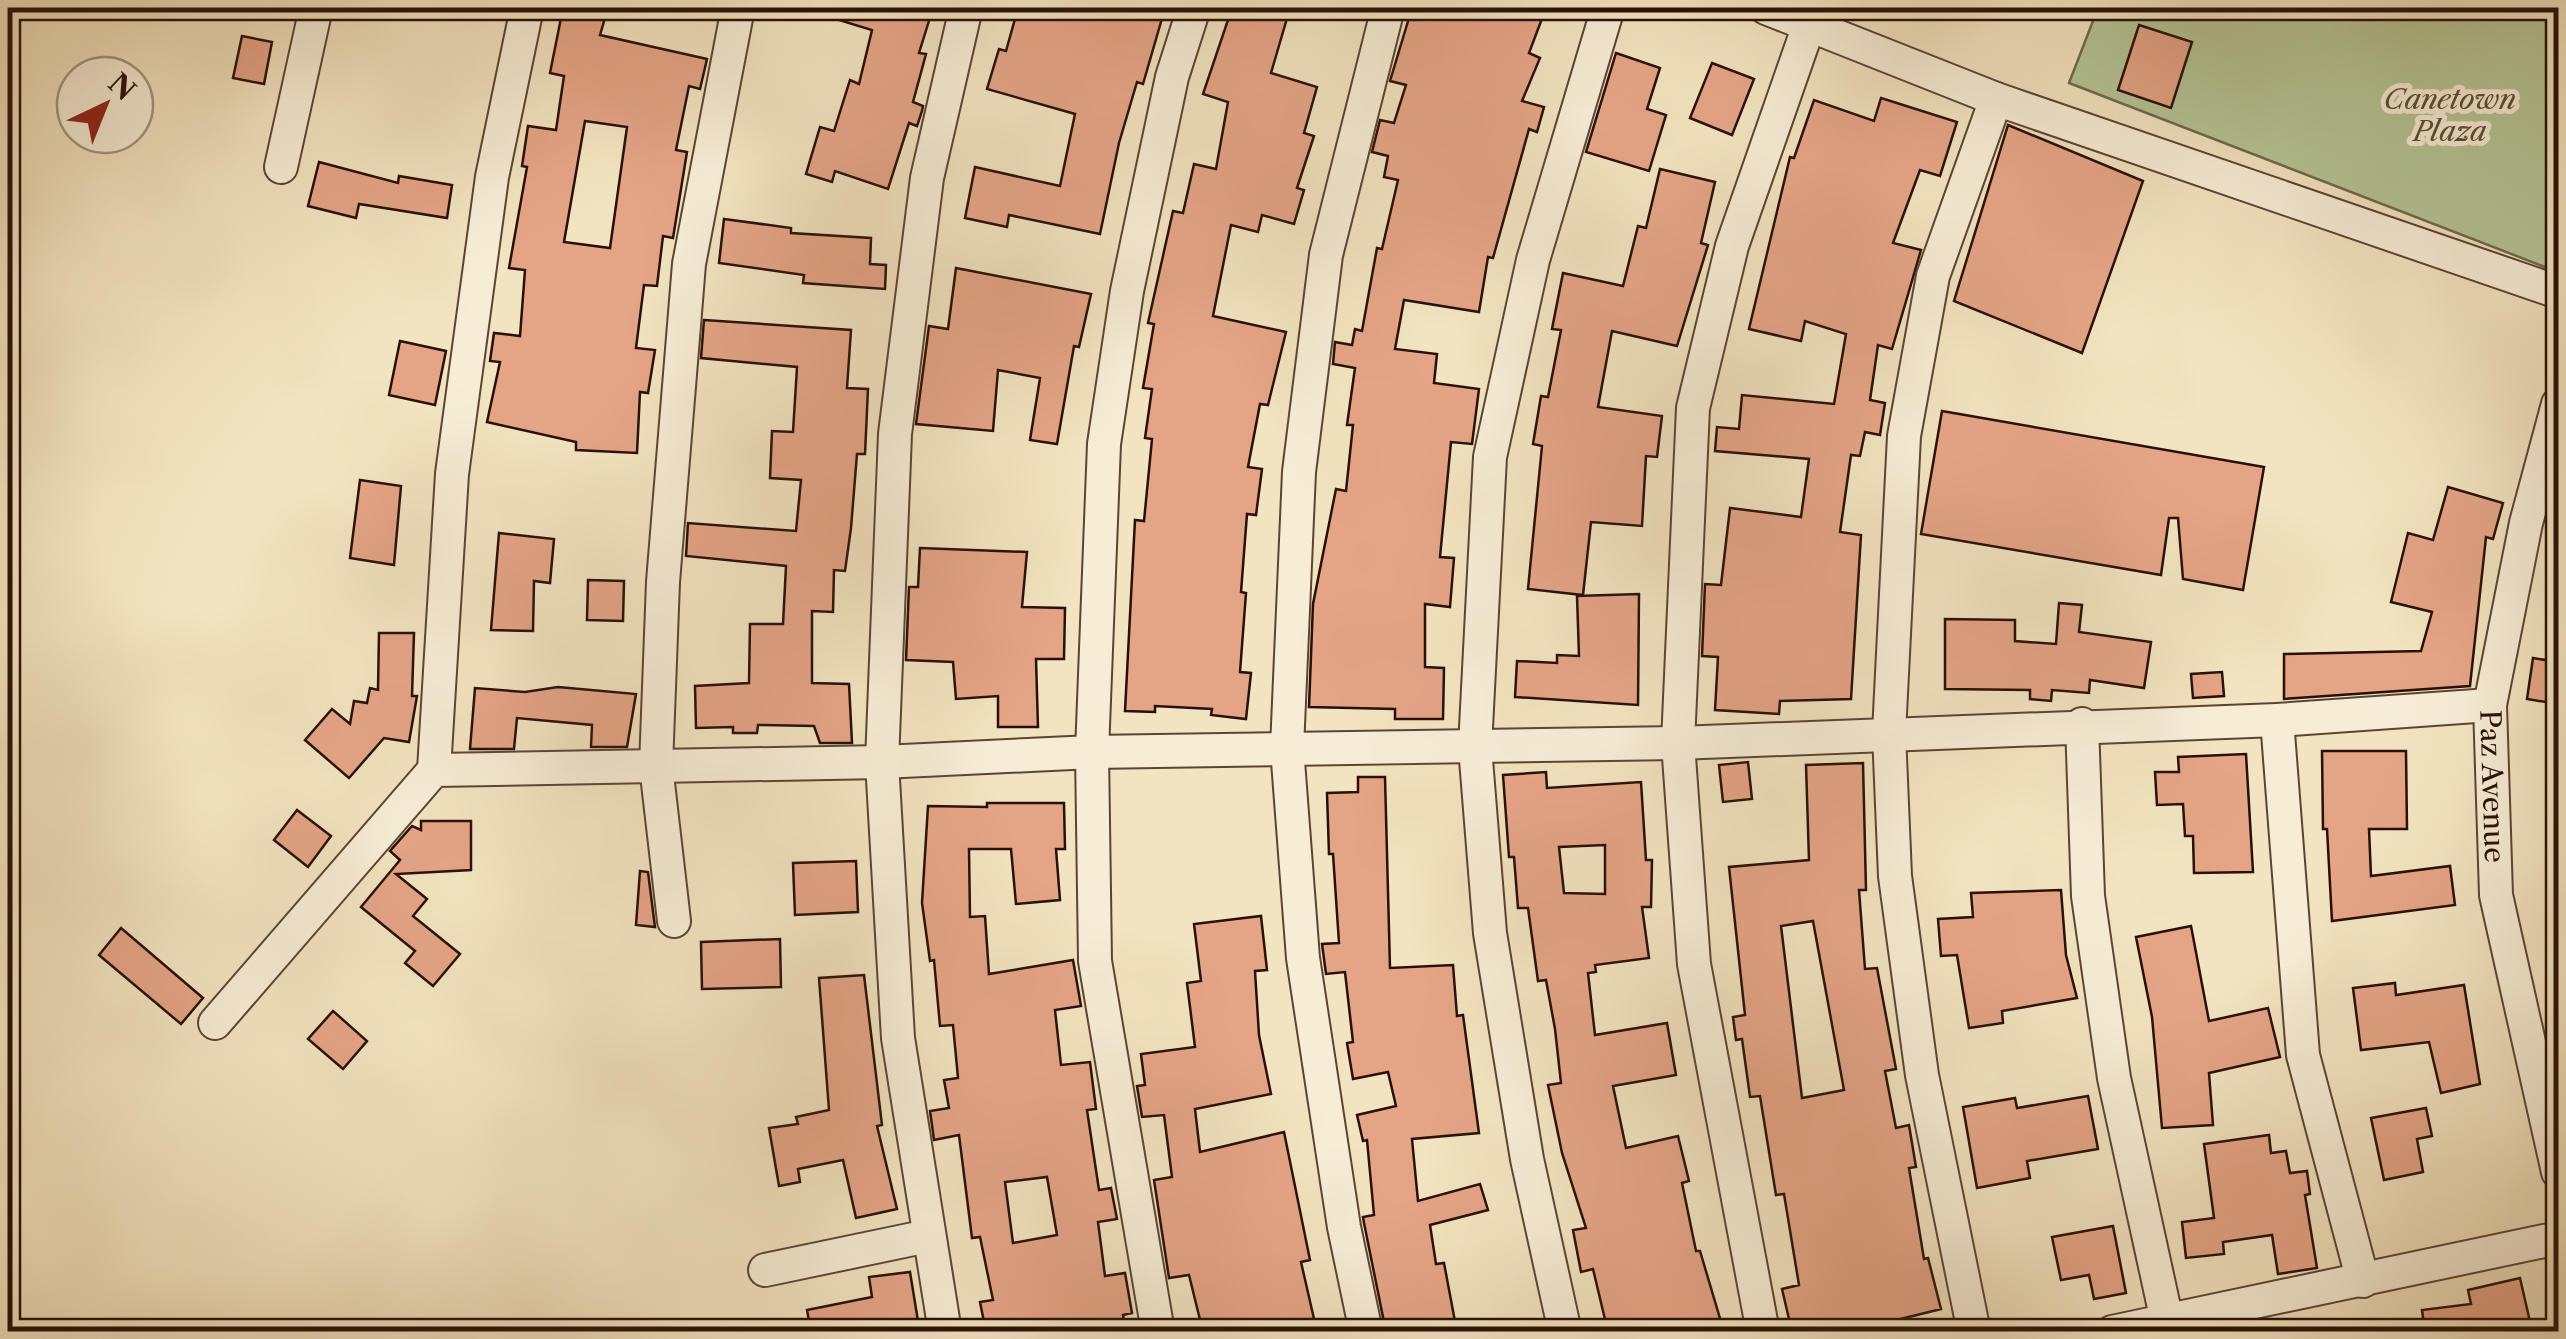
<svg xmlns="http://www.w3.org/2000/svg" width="2566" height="1339" font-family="'Libre Caslon Text',serif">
<rect width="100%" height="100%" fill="#f2e4c0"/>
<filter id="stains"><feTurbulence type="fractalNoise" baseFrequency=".002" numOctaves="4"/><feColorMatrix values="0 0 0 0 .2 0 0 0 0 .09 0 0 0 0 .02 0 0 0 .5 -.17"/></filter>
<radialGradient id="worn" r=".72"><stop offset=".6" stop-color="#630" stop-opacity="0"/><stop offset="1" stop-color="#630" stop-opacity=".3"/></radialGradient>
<path fill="#b5c596" stroke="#6e6a4e" stroke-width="2.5" d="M2098,8H2558V272L2069,83Z"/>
<g fill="#e4a587" stroke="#281007" stroke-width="2.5" fill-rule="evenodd">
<path d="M563,8H608L600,35L707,59L700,89L689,86L676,150L687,152L673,238L663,236L657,286L644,285L636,348L655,350L648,393L640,392L637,453L576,450V442L487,422L500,362L490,361L494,333L520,336L525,270L509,268L527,167L522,166L528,126L556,130L564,76L550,73ZM585,121L627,127L610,248L564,242Z"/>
<path d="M817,8H933L919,53L926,54L913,102L923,106L922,111L917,126L909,123L888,189L835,171L832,182L806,174L820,127L834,131L850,80L859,84L872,30L816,13Z"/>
<path d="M1018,8H1165L1143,84L1137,82L1119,143L1100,234L1009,215L1007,227L965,218L975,167L1060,186L1075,114L987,89L999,49L1006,51Z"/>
<path d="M1232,8H1290L1271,73L1317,87L1304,133L1314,136L1297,188L1304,190L1294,224L1262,215L1258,232L1231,225L1213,316L1286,332L1268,405L1260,404L1248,467L1262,469L1256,515L1247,514L1241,592L1246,593L1240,672L1251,673L1246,719L1211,715L1212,709L1155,706V712L1125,711L1135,520L1144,521L1152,439L1145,438L1152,389L1143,388L1154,324L1148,323L1173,211L1183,213L1194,164L1216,169L1228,102L1203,94Z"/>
<path d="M1412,8H1546L1529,53L1540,58L1522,101L1544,107L1537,132L1529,129L1493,258L1488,257L1479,312L1404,300L1395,349L1437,354L1434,383L1479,389L1472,444L1451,442L1440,557L1454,558L1450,607L1425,604V667L1444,668L1443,719H1395V709L1309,707L1313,604L1336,489L1346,491L1353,425H1347L1355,368L1333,364L1335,342L1352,345L1355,329L1362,331L1377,248L1382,249L1398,180L1384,177L1388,156L1372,152L1380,120L1394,123L1406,85L1390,81Z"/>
<path d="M2139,25L2192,42L2171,108L2118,90Z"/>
<path d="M242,36L272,42L264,84L233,78Z"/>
<path d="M1616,53L1660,68L1647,109L1666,115L1649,171L1586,152Z"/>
<path d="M1712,63L1754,79L1732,135L1690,118Z"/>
<path d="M1881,98L1957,122L1940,176L1920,170L1893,243L1921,250L1892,349L1878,345L1870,400L1885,403L1880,435L1865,432L1860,456L1851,455L1840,532L1861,535L1851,699L1780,701L1779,714L1715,710L1718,657L1702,656L1705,584L1721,585L1730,508L1801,517L1809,459L1715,451L1717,427L1739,429L1742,395L1834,404L1846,334L1805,321L1801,341L1749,329L1790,157L1794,158L1814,100L1874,121Z"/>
<path d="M2008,125L2143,181L2082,353L1954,301Z"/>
<path d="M319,162L398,183L399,176L452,185L447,218L359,204L356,218L308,206Z"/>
<path d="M1660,169L1715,182L1701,243L1708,245L1677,346L1612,331L1598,407L1662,416L1657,457L1646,456L1642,526L1591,522L1583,595L1528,589L1542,446L1533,444L1541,396L1548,397L1561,330L1552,329L1563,273L1623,286L1638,226L1646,228Z"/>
<path d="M724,219L791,228V233L871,238L870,264L886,265L885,289L803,283L804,275L719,263Z"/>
<path d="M956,268L1091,294L1079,347L1074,346L1057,444L1030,440L1040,378L998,370L993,431L916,424L929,326L948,329Z"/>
<path d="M704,320L851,330L847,388L868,389L865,454H857L851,528L845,571L834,570L833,612L812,611V683L849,684L852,743H820L814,726L758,725L757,733H733V727L696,728L695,686L749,683L750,624H783L786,566L686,556L688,523L796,531L801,480L770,478L772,431L793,432L797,367L701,358Z"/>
<path d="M400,341L446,351L435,405L389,395Z"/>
<path d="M1942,411L2264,467L2243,590L2183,579L2178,518H2169L2161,575L1921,534Z"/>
<path d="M360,480L401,486L394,565L350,558Z"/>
<path d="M2448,487L2503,503L2493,539L2486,537L2470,686L2284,699V654L2421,651L2432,612L2391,602L2408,533L2433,540Z"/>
<path d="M499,533L554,539L550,583L534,581L533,631L491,630Z"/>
<path d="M920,548L1027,552L1022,607L1065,608L1064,659H1036L1038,727H998V696L956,699L953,662L906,660L909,587H918Z"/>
<path d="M588,580L624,581L623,621L587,620Z"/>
<path d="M1639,594L1638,705L1515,697L1517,661L1557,663V655L1579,656L1577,596Z"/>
<path d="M2059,603L2082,605L2079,632L2151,642L2144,688L2090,680L2089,693L2052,690L2051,701L2030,699V690L1945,689V619L2015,620V641L2056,644Z"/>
<path d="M379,633H414L412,696H417L409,742L384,738L349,778L305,740L332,709L350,724L354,701L367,703L370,688L378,690Z"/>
<path d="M2533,658L2558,662V704L2527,699Z"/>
<path d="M2222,672L2224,696L2193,698L2191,674Z"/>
<path d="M558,687L636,694L627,747H591L592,725L517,718L514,749H470L475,688L525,692Z"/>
<path d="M2322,751H2406L2407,829H2369L2371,876L2450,866L2455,905L2332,921L2327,829H2323Z"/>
<path d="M2246,754L2253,872L2194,873L2193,836H2185L2183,804L2157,805L2155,772H2179L2178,757Z"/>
<path d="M1748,762L1752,799L1723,802L1719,765Z"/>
<path d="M1863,763L1866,890H1859L1865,969L1877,968L1896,1069L1885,1071L1896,1128L1909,1125L1916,1167L1909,1168L1924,1259L1928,1258L1941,1309L1848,1332H1792L1782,1289L1799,1285L1784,1194L1776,1195L1760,1096L1750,1097L1742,1039L1736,1040L1733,1017L1745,1015L1729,867L1809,860L1806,765ZM1813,921L1844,1090L1802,1098L1781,926Z"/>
<path d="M1546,772L1547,788L1641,782L1646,860H1652L1651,907H1642L1649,958L1595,965L1596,972L1588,973L1595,1035L1667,1023L1676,1075L1613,1086L1626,1148L1678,1136L1689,1181L1682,1183L1696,1251H1700L1724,1332H1608L1593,1269L1581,1272L1573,1230L1586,1228L1562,1153L1548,1085L1561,1083L1555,1029L1546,980L1538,981L1528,908H1518L1514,857H1509L1503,775ZM1605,845V894L1564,893L1559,847Z"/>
<path d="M1358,777H1385L1390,968L1453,965L1457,1016L1463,1015L1479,1133L1412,1139L1418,1201L1480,1184L1488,1210L1430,1225L1436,1264L1444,1263L1457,1332H1386L1364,1223L1363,1217L1374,1215L1367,1140L1363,1141L1357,1115L1396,1106L1388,1072L1353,1079L1347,1043L1353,1042L1345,972L1326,974L1322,944L1339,943L1333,854H1329L1327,793L1358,792Z"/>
<path d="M987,803H1064L1065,849H1056L1060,900L1016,904L1011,849H969L970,917L985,916L989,974L1073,960L1081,1006L1055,1010L1061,1065L1090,1062L1096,1109L1087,1110L1099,1190L1111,1188L1117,1219L1098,1222L1105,1276L1125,1273L1132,1313L1123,1315L1126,1332H986L980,1302L993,1300L980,1237L972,1238L959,1135L934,1140L930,1111L949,1108L944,1080L958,1078L953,1025L940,1026L934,960L930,961L922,903L928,806L987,807ZM1047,1177L1057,1235L1013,1243L1005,1182Z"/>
<path d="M297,810L331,836L308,867L274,840Z"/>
<path d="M421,821H471V870L396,874L427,899L413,916L460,954L433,986L405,963L415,951L361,907L400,860L390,851L412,826L421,830Z"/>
<path d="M856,861L858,912L795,915L793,863Z"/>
<path d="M640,871L648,872L655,927L636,925Z"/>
<path d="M2061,890L2066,955L2077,998L2002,1011L2003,1023L1969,1028L1957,955L1941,956L1938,919L1973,917L1971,893Z"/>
<path d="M1261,916L1267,970L1255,971L1259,1035L1271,1094L1195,1109L1200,1152L1284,1132L1310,1260L1301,1262L1317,1332H1271L1269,1321L1203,1332L1189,1275L1169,1278L1154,1180L1172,1177L1164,1115L1142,1117L1137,1086L1145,1085L1141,1054L1195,1047L1187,983L1201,981L1194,924Z"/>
<path d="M2191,926L2209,1021L2268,1008L2280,1057L2209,1073L2213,1125L2162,1128L2152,1017L2136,937Z"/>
<path d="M121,928L203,998L181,1024L99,955Z"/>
<path d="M780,939L781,987L702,989L701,942Z"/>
<path d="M864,975L882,1125L877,1126L897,1209L856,1218L843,1160L798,1169L800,1182L779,1186L769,1128L798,1124L796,1117L829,1110L819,978Z"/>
<path d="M2395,983L2396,995L2464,985L2480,1084L2441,1093L2429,1042L2361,1050L2353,988Z"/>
<path d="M333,1011L367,1041L343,1069L308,1039Z"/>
<path d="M2088,1096L2098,1149L2027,1161L2030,1178L1977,1188L1963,1107L2015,1098L2017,1108Z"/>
<path d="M2426,1108L2432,1136L2417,1139L2423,1172L2384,1180L2371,1118Z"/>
<path d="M2269,1135L2271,1153L2286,1151L2290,1173L2307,1171L2310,1194L2305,1195L2317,1268L2278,1274L2272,1235L2223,1242L2224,1254L2186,1258L2182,1222L2214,1218L2204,1144Z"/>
<path d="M2113,1226L2126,1293L2094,1299L2089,1275L2061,1280L2052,1237Z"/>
<path d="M910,1272L918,1321L868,1332H811L807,1310L872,1297L869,1277Z"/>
<path d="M2520,1278L2531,1326L2508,1332H2425L2422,1310L2471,1304L2468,1290Z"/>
</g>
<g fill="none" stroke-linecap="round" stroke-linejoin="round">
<defs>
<g id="minor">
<path d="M1766,8L1996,99L2558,292"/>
<path d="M281,167L316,8"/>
<path id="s1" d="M2558,404L2526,523L2490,705L2496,895L2558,1172"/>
<path d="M2277,720L2303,1055L2363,1281"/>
<path d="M2082,724L2088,896L2114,1078L2167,1321"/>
<path d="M434,770L452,474L492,177L527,8"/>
<path d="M674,921L656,766L663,582L689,264L738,8"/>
<path d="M215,1023L434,770L882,762L1092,752L1678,743L2277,720L2490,705"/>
<path d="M765,1270L928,1236"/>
<path d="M945,1332L898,1038L882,762L895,434L927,178L966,8"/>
<path d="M1158,1332L1095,961L1092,752L1104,444L1127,291L1172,77L1194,8"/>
<path d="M1366,1332L1344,1227L1303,958L1287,748L1299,472L1326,255L1388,8"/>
<path d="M1565,1332L1527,1159L1490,933L1475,747L1490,457L1533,260L1608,8"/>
<path d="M1763,1332L1694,964L1678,743L1693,408L1732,246L1809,25"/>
<path d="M1974,1332L1922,1075L1895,876L1889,733L1904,436L1933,276L1996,99"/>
<path d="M2112,1332L2558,1238"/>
</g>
</defs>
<use href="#minor" stroke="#5a4535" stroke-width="36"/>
<use href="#minor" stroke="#f7edd6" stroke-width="32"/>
</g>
<g text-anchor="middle" stroke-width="10" stroke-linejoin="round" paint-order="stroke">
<g font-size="28" font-style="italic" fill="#594f39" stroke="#f7edd6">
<text x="2450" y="109">Canetown<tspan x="2450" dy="32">Plaza</tspan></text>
</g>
<g font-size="28" fill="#281007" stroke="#f7edd6">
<text dy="10" stroke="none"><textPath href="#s1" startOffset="390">Paz Avenue</textPath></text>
</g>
</g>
<rect width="2566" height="1339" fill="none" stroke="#f2e4c0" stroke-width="40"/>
<rect x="10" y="10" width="2546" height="1319" fill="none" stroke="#281007" stroke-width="5"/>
<rect x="20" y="20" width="2526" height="1299" fill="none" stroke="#281007" stroke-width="2.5"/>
<g transform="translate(105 105) rotate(43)"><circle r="48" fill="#f7edd6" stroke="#a49583" stroke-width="2.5"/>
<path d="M0-8L18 38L0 25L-18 38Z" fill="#8f2418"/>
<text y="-15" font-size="28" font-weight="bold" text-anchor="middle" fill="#281007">N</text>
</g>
<rect width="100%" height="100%" filter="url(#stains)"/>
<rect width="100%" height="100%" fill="url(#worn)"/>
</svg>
